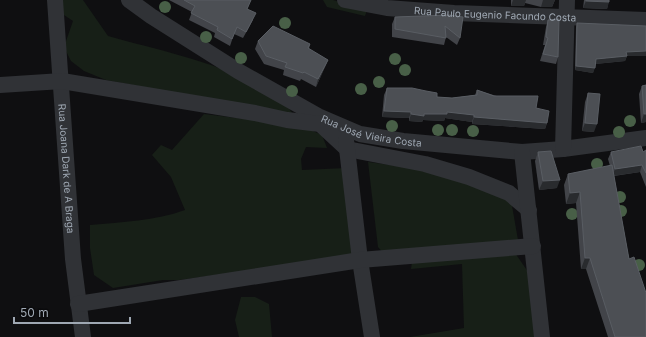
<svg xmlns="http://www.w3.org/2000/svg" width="646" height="337" font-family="Inter,sans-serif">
<rect width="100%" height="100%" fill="#0f0f11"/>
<g fill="#171f17">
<path d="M61,0H83L108,36C164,52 231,64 280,99C285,103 290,110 294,115L106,80L84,71L71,61L64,47L73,21L61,13Z"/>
<path d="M323,0H333L367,10L365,16L327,7Z"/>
<path d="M204,114L302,126L322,135L327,148L306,147L301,159L302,170L347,168L356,256L179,280H163L113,288L94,275L90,248V225C122,222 155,221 185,210L171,177L152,155L161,145L172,150Z"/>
<path d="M368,162L450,173L511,200L518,240L385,255L378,247Z"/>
<path d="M513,250L535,282L538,337H410L464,328L462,264L411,269L412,262Z"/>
<path d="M241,297H255L269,304L272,337H239L235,320Z"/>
</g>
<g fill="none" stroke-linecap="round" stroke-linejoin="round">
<g stroke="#303236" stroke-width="16">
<path id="s1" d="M55,0L73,259L83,337"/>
<path id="s2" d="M129,0L151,16L238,71L318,116L360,134L403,141L522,152L563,149L646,138"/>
<path id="s3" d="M345,0L387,8L454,13L646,20"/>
<path d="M0,85L62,81L255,113L287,120L320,124L347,149L425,164L469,177L509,193L529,210"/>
<path d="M346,140L360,260L372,337"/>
<path d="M563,149L567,0"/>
<path d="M522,152L542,337"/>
<path d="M78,304L360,260L533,246"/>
</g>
</g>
<g fill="#485f47">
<circle cx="165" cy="7" r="6"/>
<circle cx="285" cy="23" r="6"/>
<circle cx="206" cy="37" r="6"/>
<circle cx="241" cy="58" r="6"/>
<circle cx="395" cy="59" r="6"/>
<circle cx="405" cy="70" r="6"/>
<circle cx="379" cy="82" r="6"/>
<circle cx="361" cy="89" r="6"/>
<circle cx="292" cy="91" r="6"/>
<circle cx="630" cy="121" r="6"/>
<circle cx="392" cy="126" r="6"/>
<circle cx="438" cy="130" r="6"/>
<circle cx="452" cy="130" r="6"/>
<circle cx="473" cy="131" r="6"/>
<circle cx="619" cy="132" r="6"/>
<circle cx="597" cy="164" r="6"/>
<circle cx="620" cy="197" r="6"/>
<circle cx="621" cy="211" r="6"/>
<circle cx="572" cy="214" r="6"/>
<circle cx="639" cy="265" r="6"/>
</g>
<g fill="#424449">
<path d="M169,0H251L247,9L253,20L243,38L234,34L230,46L214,37L215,33L189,20L192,12Z"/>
<path d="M511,0H555L552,7H541L525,3L524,6H511Z"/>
<path d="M584,0H609L607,9L583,8Z"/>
<path d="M449,15L460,38L457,45L446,37L444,45L392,37V24L395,17Z"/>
<path d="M548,20L558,57L556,64L540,61L545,45H543L546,27Z"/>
<path d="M577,23L646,26V56H627L625,61L595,64L593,73L575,70L576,27Z"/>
<path d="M258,41L310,44L309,49L328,60L325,67L316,87L301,79L300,81L283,75L284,70L264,64L255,49Z"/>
<path d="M646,85V122L641,123L639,94L642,86Z"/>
<path d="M387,88L437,97L452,98L475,95L477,90L536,108L547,123L545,129L472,124V122L445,118L444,121L423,120L422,122L409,121V118L382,117L384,95Z"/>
<path d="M588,93L594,132L582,131L585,102Z"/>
<path d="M646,150V187L640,172L614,176L629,259L646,337H608L586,269H581L576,203L566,204L564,185L568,174L610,166L608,159L611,152H643Z"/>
<path d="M538,152L557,188L539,190L535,161Z"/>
</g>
<g fill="#292b2e">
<path d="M513,0H526L524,6H511Z"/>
<path d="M543,0H555L552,7H541Z"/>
<path d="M586,1L609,2L607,9L583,8Z"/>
<path d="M646,51V56H625L626,52Z"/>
<path d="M627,56L625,61L595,64L596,59Z"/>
<path d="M328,60L325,67L316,87L318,79Z"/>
<path d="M576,66L595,68L593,73L575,70Z"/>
<path d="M384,111L411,112L409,118L382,117Z"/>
<path d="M447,112L474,115L472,122L445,118L444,121L423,120L422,122L409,121L411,114H424Z"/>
<path d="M644,114H646V122L641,123Z"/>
<path d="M474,117L547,123L545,129L472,124Z"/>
<path d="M585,123L597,124L594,132L582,131Z"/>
<path d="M642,165L640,172L612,176L615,169Z"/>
<path d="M560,180L557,188L539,190L543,181Z"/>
<path d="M580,192L576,203L566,204L570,193Z"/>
<path d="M585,258H590L586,269H581Z"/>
</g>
<g fill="#4c4f54" stroke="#595d63">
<path d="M184,0H251L247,9L256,13L246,32L237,27L232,39L217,30L218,27L191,13L195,6Z"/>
<path d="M586,0H609V2L586,1Z"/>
<path d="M449,15L463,17L460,38L445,26L446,38L395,29V17Z"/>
<path d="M559,19L558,57L543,54L548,38L546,37L548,20Z"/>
<path d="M577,23L646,26V51L626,52L627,56L596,59L595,68L576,66Z"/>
<path d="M273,26L310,44L308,48L328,60L318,79L304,72L303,73L285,67L287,63L266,56L258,41Z"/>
<path d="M646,85V114H644L642,86Z"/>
<path d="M387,88H412L426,91L437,93V97L452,98L477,95V90L494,96H538L536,108L549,111L547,123L474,117V115L447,112V114H424V116L411,114V112L384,111Z"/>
<path d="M588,93L600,94L597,124L585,123Z"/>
<path d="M641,146L643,152L646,150V173L642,165L615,169L611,152Z"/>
<path d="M551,151L560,180L543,181L538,152Z"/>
<path d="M612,165L629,259L634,257L646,293V337H615L590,258H585L580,192L570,193L568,174Z"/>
</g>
<g text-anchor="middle" stroke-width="3" stroke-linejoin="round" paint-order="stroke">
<g font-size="10" fill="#9fa8b3" stroke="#0a0a0c">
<text dy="4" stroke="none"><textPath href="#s3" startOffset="151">Rua Paulo Eugenio Facundo Costa</textPath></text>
<text dy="4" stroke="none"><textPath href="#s2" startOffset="278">Rua José Vieira Costa</textPath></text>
<text dy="4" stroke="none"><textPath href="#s1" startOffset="169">Rua Joana Dark de A Braga</textPath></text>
</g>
</g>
<path d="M14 317v6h116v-6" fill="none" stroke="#9fa8b3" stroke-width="2"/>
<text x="20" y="317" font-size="12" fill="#9fa8b3" stroke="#0a0a0c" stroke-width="3" paint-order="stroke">50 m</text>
</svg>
